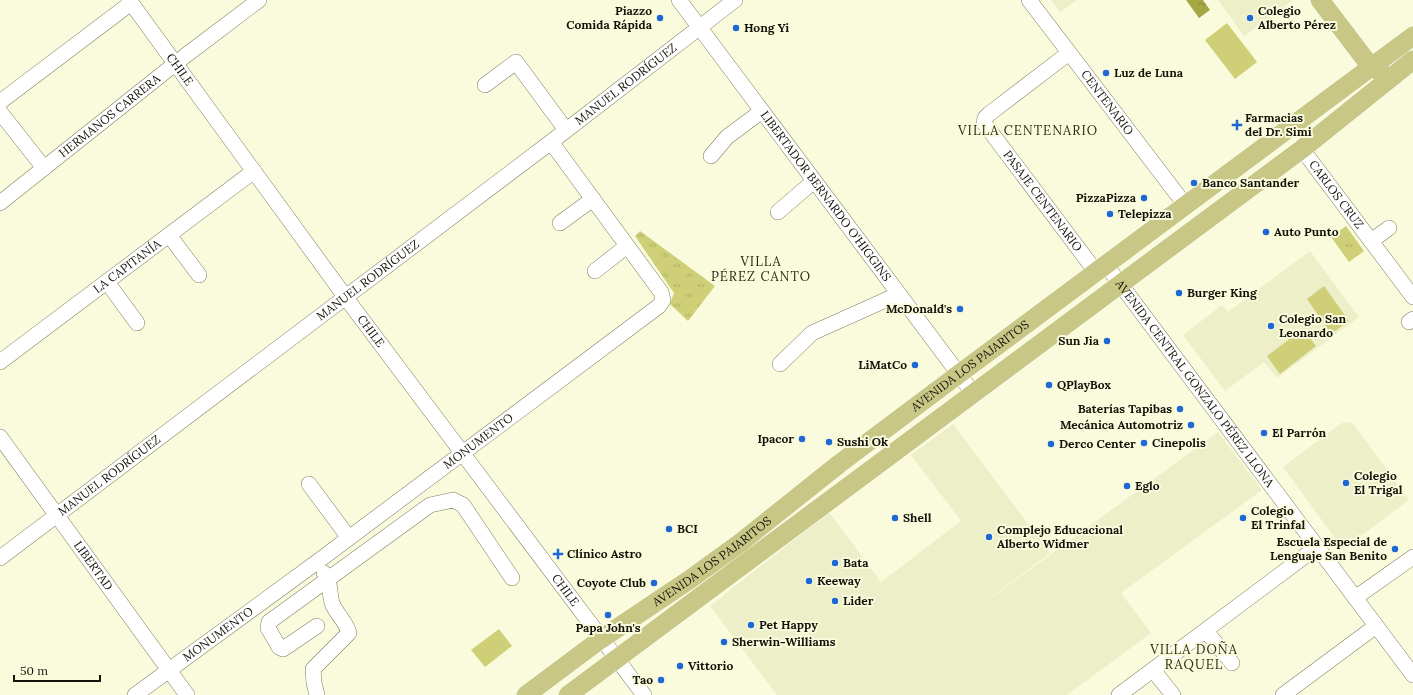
<svg xmlns="http://www.w3.org/2000/svg" width="1413" height="695" font-family="Lora,serif">
<defs>
<pattern id="grass-tufts" width="24" height="20" patternUnits="userSpaceOnUse"><rect width="24" height="20" fill="#cfcf78"/><path d="M3 7l-1-3M5 7V3M7 7l1-3M15 17l-1-3M17 17v-4M19 17l1-3" fill="none" stroke="#b1b166"/></pattern>
<pattern id="water-ripples" width="26" height="14" patternUnits="userSpaceOnUse"><rect width="26" height="14" fill="#a7a645"/><path d="M2 4q2-2 4 0t4 0M15 11q2-2 4 0t4 0" fill="none" stroke="#878638"/></pattern>
</defs>
<rect width="100%" height="100%" fill="#fafbdc"/>
<g fill="#edefc9">
<path d="M1051,0H1077L1060,12Z"/>
<path d="M1218,0H1293L1244,36Z"/>
<path d="M1310,251L1359,317L1277,378L1264,362L1225,391L1183,335L1222,305L1228,312Z"/>
<path d="M1352,422L1409,500L1343,549L1283,467L1342,423Z"/>
<path d="M953,424L1050,553L965,617L1218,432L1262,490L1121,593L1151,633L1067,695H777L710,606L829,512L881,582L961,521L911,455Z"/>
</g>
<g fill="url(#grass-tufts)">
<path d="M1346,226L1364,251L1349,262L1331,237Z"/>
<path d="M640,231L715,286L688,321L670,304L674,293L635,236Z"/>
</g>
<g fill="#cfcf78">
<path d="M1227,23L1257,62L1235,79L1205,40Z"/>
<path d="M1324,286L1349,321L1331,334L1307,299Z"/>
<path d="M1303,329L1316,346L1280,374L1267,356Z"/>
<path d="M499,629L512,646L485,667L471,650Z"/>
</g>
<path fill="url(#water-ripples)" d="M1186,0H1203L1210,10L1199,18Z"/>
<g fill="none" stroke-linecap="round" stroke-linejoin="round">
<defs>
<g id="minor">
<path id="s1" d="M129,0L352,306L644,695"/>
<path id="s2" d="M679,0L973,393"/>
<path id="s3" d="M1029,0L1186,206"/>
<path id="s4" d="M1069,53L989,114L985,118L984,123L1096,272"/>
<path d="M485,85L516,62L566,130"/>
<path d="M0,102L131,3"/>
<path d="M0,112L44,168"/>
<path id="s5" d="M1302,149L1413,297"/>
<path d="M711,156L727,137L762,111"/>
<path id="s6" d="M0,203L185,56L259,0"/>
<path d="M778,212L814,181"/>
<path d="M560,223L593,199"/>
<path d="M169,235L199,275"/>
<path d="M1371,241L1389,228"/>
<path id="s7" d="M1106,265L1413,675"/>
<path d="M595,271L627,246"/>
<path d="M107,282L137,323"/>
<path d="M1409,322L1413,319"/>
<path id="s8" d="M0,362L254,171"/>
<path d="M780,364L812,333L899,294"/>
<path id="s9" d="M0,437L187,695"/>
<path d="M309,484L349,538"/>
<path id="s10" d="M0,558L551,142L735,0"/>
<path d="M1355,598L1413,557"/>
<path d="M317,626L283,649L279,647L268,628L269,622L430,505L453,500L463,505L512,578"/>
<path d="M1206,631L1232,663"/>
<path d="M1153,670L1173,695"/>
<path id="s11" d="M135,695L317,562L659,306L663,300L661,292L551,142"/>
<path d="M317,695L314,683L313,669L349,633C346,621 336,614 332,603C329,592 331,582 324,573"/>
<path d="M1119,695L1317,547"/>
<path d="M1283,695L1376,626"/>
</g>
<g id="major">
<path d="M1320,0L1371,67L1381,72"/>
<path id="s12" d="M526,695L601,639L689,580L740,543L839,464L959,374L1413,36"/>
<path d="M568,695L1302,149L1413,60"/>
</g>
</defs>
<use href="#minor" stroke="#7d7e62" stroke-width="16"/>
<use href="#major" stroke="#fff" stroke-width="20"/>
<use href="#minor" stroke="#fff" stroke-width="15"/>
<use href="#major" stroke="#c8c786" stroke-width="19"/>
</g>
<g fill="#1d68d3" stroke="#fafbdc" stroke-width="1.5">
<circle cx="660" cy="18" r="4"/>
<circle cx="1250" cy="18" r="4"/>
<circle cx="736" cy="28" r="4"/>
<circle cx="1106" cy="73" r="4"/>
<path d="M1235 119h4v4h4v4h-4v4h-4v-4h-4v-4h4z"/>
<circle cx="1194" cy="183" r="4"/>
<circle cx="1144" cy="198" r="4"/>
<circle cx="1110" cy="214" r="4"/>
<circle cx="1266" cy="232" r="4"/>
<circle cx="1179" cy="293" r="4"/>
<circle cx="960" cy="309" r="4"/>
<circle cx="1271" cy="326" r="4"/>
<circle cx="1107" cy="341" r="4"/>
<circle cx="915" cy="365" r="4"/>
<circle cx="1049" cy="385" r="4"/>
<circle cx="1180" cy="409" r="4"/>
<circle cx="1191" cy="425" r="4"/>
<circle cx="1264" cy="433" r="4"/>
<circle cx="802" cy="439" r="4"/>
<circle cx="829" cy="442" r="4"/>
<circle cx="1144" cy="443" r="4"/>
<circle cx="1051" cy="444" r="4"/>
<circle cx="1346" cy="483" r="4"/>
<circle cx="1127" cy="486" r="4"/>
<circle cx="895" cy="518" r="4"/>
<circle cx="1243" cy="518" r="4"/>
<circle cx="669" cy="529" r="4"/>
<circle cx="989" cy="537" r="4"/>
<circle cx="1395" cy="549" r="4"/>
<path d="M556 548h4v4h4v4h-4v4h-4v-4h-4v-4h4z"/>
<circle cx="835" cy="563" r="4"/>
<circle cx="809" cy="581" r="4"/>
<circle cx="654" cy="583" r="4"/>
<circle cx="835" cy="601" r="4"/>
<circle cx="608" cy="615" r="4"/>
<circle cx="751" cy="625" r="4"/>
<circle cx="724" cy="642" r="4"/>
<circle cx="680" cy="666" r="4"/>
<circle cx="661" cy="680" r="4"/>
</g>
<g text-anchor="middle" stroke-width="4" stroke-linejoin="round" paint-order="stroke">
<g font-size="12" font-weight="bold" fill="#131409" stroke="#fafbdc" text-anchor="start">
<text x="652" y="15" text-anchor="end">Piazzo<tspan x="652" dy="14">Comida Rápida</tspan></text>
<text x="1258" y="15">Colegio<tspan x="1258" dy="14">Alberto Pérez</tspan></text>
<text x="744" y="32">Hong Yi</text>
<text x="1114" y="77">Luz de Luna</text>
<text x="1245" y="122">Farmacias<tspan x="1245" dy="14">del Dr. Simi</tspan></text>
<text x="1202" y="187">Banco Santander</text>
<text x="1136" y="202" text-anchor="end">PizzaPizza</text>
<text x="1118" y="218">Telepizza</text>
<text x="1274" y="236">Auto Punto</text>
<text x="1187" y="297">Burger King</text>
<text x="952" y="313" text-anchor="end">McDonald's</text>
<text x="1279" y="323">Colegio San<tspan x="1279" dy="14">Leonardo</tspan></text>
<text x="1099" y="345" text-anchor="end">Sun Jia</text>
<text x="907" y="369" text-anchor="end">LiMatCo</text>
<text x="1057" y="389">QPlayBox</text>
<text x="1172" y="413" text-anchor="end">Baterías Tapibas</text>
<text x="1183" y="429" text-anchor="end">Mecánica Automotriz</text>
<text x="1272" y="437">El Parrón</text>
<text x="794" y="443" text-anchor="end">Ipacor</text>
<text x="837" y="446">Sushi Ok</text>
<text x="1152" y="447">Cinepolis</text>
<text x="1059" y="448">Derco Center</text>
<text x="1354" y="480">Colegio<tspan x="1354" dy="14">El Trigal</tspan></text>
<text x="1135" y="490">Eglo</text>
<text x="1251" y="515">Colegio<tspan x="1251" dy="14">El Trinfal</tspan></text>
<text x="903" y="522">Shell</text>
<text x="677" y="533">BCI</text>
<text x="997" y="534">Complejo Educacional<tspan x="997" dy="14">Alberto Widmer</tspan></text>
<text x="1387" y="546" text-anchor="end">Escuela Especial de<tspan x="1387" dy="14">Lenguaje San Benito</tspan></text>
<text x="567" y="558">Clínico Astro</text>
<text x="843" y="567">Bata</text>
<text x="817" y="585">Keeway</text>
<text x="646" y="587" text-anchor="end">Coyote Club</text>
<text x="843" y="605">Lider</text>
<text x="759" y="629">Pet Happy</text>
<text x="608" y="632" text-anchor="middle">Papa John's</text>
<text x="732" y="646">Sherwin-Williams</text>
<text x="688" y="670">Vittorio</text>
<text x="653" y="684" text-anchor="end">Tao</text>
</g>
<g font-size="12" fill="#131409" stroke="#fafbdc">
<text dy="4" stroke="none"><textPath href="#s1" startOffset="86">CHILE</textPath></text>
<text dy="4" stroke="none"><textPath href="#s10" startOffset="785">MANUEL RODRÍGUEZ</textPath></text>
<text dy="4" stroke="none"><textPath href="#s3" startOffset="129">CENTENARIO</textPath></text>
<text dy="4" stroke="none"><textPath href="#s6" startOffset="140">HERMANOS CARRERA</textPath></text>
<text dy="4" stroke="none"><textPath href="#s5" startOffset="57">CARLOS CRUZ</textPath></text>
<text dy="4" stroke="none"><textPath href="#s2" startOffset="245">LIBERTADOR BERNARDO O'HIGGINS</textPath></text>
<text dy="4" stroke="none"><textPath href="#s4" startOffset="209">PASAJE CENTENARIO</textPath></text>
<text dy="4" stroke="none"><textPath href="#s8" startOffset="159">LA CAPITANÍA</textPath></text>
<text dy="4" stroke="none"><textPath href="#s10" startOffset="461">MANUEL RODRÍGUEZ</textPath></text>
<text dy="4" stroke="none"><textPath href="#s1" startOffset="410">CHILE</textPath></text>
<text dy="4" stroke="none"><textPath href="#s12" startOffset="553">AVENIDA LOS PAJARITOS</textPath></text>
<text dy="4" stroke="none"><textPath href="#s7" startOffset="148">AVENIDA CENTRAL GONZALO PÉREZ LLONA</textPath></text>
<text dy="4" stroke="none"><textPath href="#s11" startOffset="427">MONUMENTO</textPath></text>
<text dy="4" stroke="none"><textPath href="#s10" startOffset="137">MANUEL RODRÍGUEZ</textPath></text>
<text dy="4" stroke="none"><textPath href="#s12" startOffset="229">AVENIDA LOS PAJARITOS</textPath></text>
<text dy="4" stroke="none"><textPath href="#s9" startOffset="159">LIBERTAD</textPath></text>
<text dy="4" stroke="none"><textPath href="#s1" startOffset="734">CHILE</textPath></text>
<text dy="4" stroke="none"><textPath href="#s11" startOffset="103">MONUMENTO</textPath></text>
</g>
<g font-size="13" letter-spacing="1" fill="#2b2b13" stroke="#fafbdc">
<text x="1028" y="135">VILLA CENTENARIO</text>
<text x="761" y="266">VILLA<tspan x="761" dy="15">PÉREZ CANTO</tspan></text>
<text x="1194" y="654">VILLA DOÑA<tspan x="1194" dy="15">RAQUEL</tspan></text>
</g>
</g>
<path d="M14 675v6h86v-6" fill="none" stroke="#131409" stroke-width="2"/>
<text x="20" y="675" font-size="12" fill="#131409" stroke="#fafbdc" stroke-width="3" paint-order="stroke">50 m</text>
</svg>
